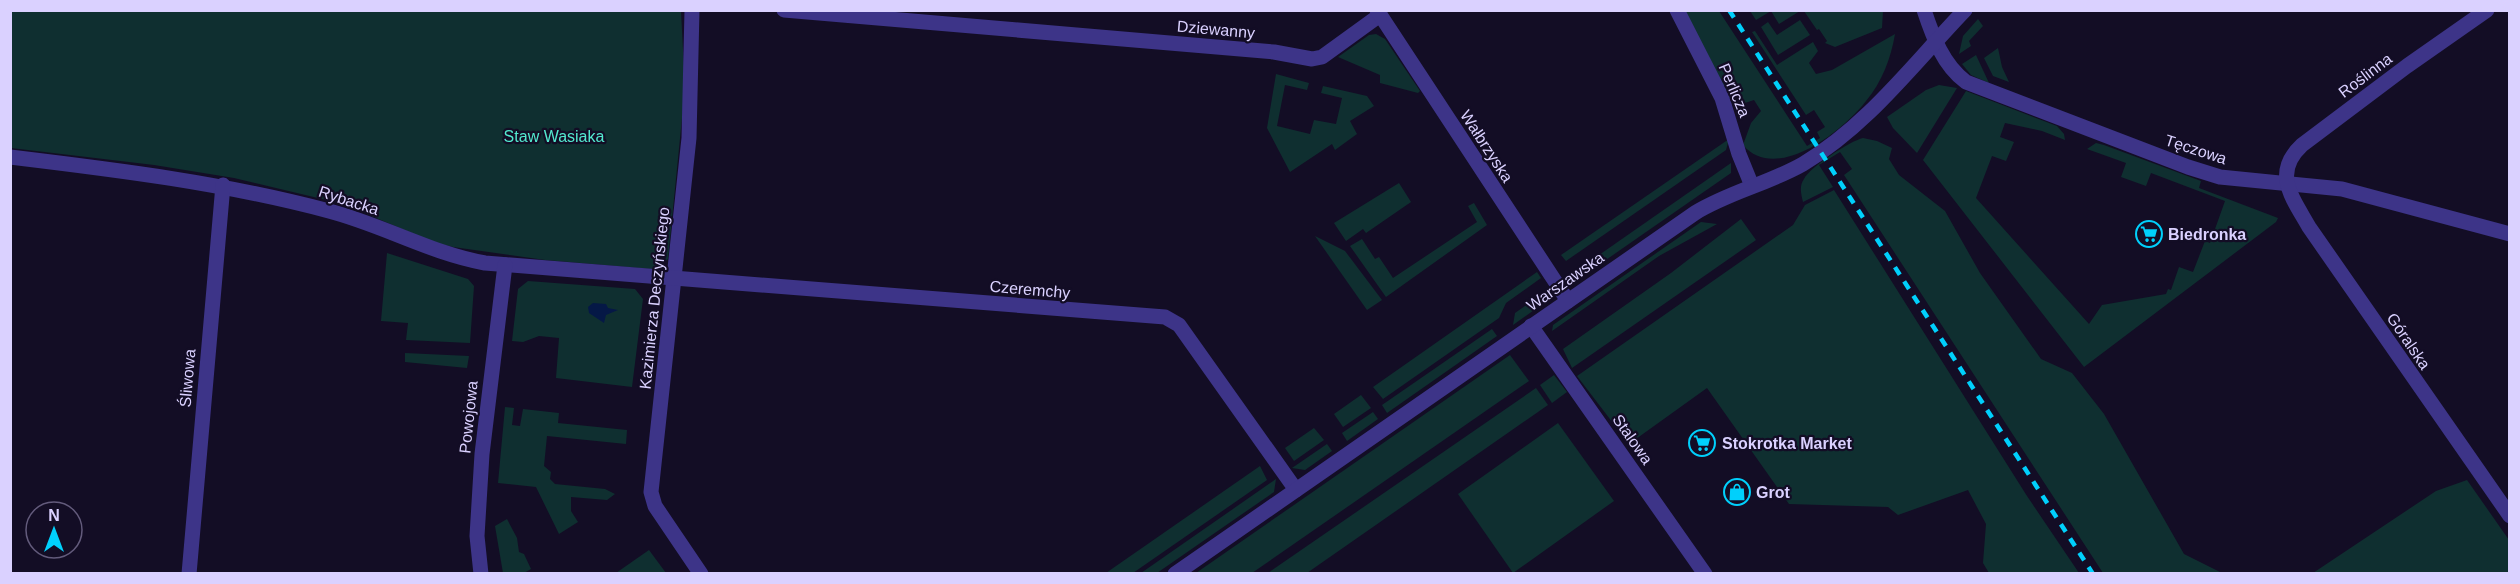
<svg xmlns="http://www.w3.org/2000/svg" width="2520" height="584" font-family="Arial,sans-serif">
<rect width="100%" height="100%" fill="#130d25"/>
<g fill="#0f2f30">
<path d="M11,11H681L685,88L668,259L659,267L651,269L545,260L453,247L433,242L343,204L234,178L154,165L11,148Z"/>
<path d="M1684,11H1719L1807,146L1820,138L1817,132L1825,127L1814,110L1806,115L1752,32L1755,31L1777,65L1813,42L1818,51L1809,63L1816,74L1832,70L1895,34C1891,58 1882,82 1866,101C1843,131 1776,184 1743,145L1751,123L1761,111L1754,100L1739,105L1732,103Z"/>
<path d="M1750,11H1800L1779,24L1771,11L1756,20Z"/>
<path d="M1804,11H1883L1882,28L1835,47L1825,43L1827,41L1819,29L1817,30Z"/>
<path d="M1978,19L1983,26L1969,41L1971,46L1959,54L1963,36Z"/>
<path d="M1800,20L1810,35L1778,55L1761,27L1768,22L1777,35Z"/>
<path d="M1376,34L1385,39L1420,91L1418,93L1380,83V75L1338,57L1369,35Z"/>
<path d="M1998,48L2002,67L2009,82L1993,76L1984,58Z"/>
<path d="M1976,55L1989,83L1971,75L1962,64Z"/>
<path d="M1276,74L1309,83L1307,90L1285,85L1277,126L1310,134L1314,120L1336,124L1342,98L1321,93L1323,86L1367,96L1374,106L1350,121L1357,134L1335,150L1332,144L1290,172L1267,128Z"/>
<path d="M1939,85L1957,88L1917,153L1893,128L1887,117L1926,90Z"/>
<path d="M1966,91L2057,126L2064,134L2065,140L2042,131L2005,123L2000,137L2014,142L2006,161L1992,156L1976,198L2089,324L2102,305L2166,294L2168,289L2171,290L2179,267L2193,272L2205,241L2210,243L2225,201L2151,173L2146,186L2121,177L2126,163L2087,149L2096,143L2104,145L2201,181L2199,188L2278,218L2276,222L2084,367L1923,160Z"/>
<path d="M1863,138L1877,141L1892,148L1889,159L1899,175L1945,211L1980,273L2041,359L2072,373L2104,414L2184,554L2222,573H2103L1844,175L1852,169L1840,152L1819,165L1833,187L1803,202C1801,194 1799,186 1804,179C1810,167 1850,141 1863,138Z"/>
<path d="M1729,139L1726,150L1566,261L1561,255Z"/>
<path d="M1731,163V173L1577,280L1566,278Z"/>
<path d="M1399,183L1411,202L1366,233L1363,229L1346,241L1334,223Z"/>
<path d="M1834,190L2027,496L2079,573H1989L1983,563L1986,524L1968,490L1898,515L1888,507L1789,504L1707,388L1629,444L1577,376L1793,225L1805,205Z"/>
<path d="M1474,203L1487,225L1386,297L1350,246L1362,239L1375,259L1379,257L1393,278L1477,222L1468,206Z"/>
<path d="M1741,219L1756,240L1572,368L1563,349L1671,273Z"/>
<path d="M1701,222L1717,224L1659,256L1552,331L1553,325Z"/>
<path d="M1315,236L1345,251L1382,300L1367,310Z"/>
<path d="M387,253L468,279L474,286L470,343L406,340L408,323L381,321Z"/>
<path d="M1537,272L1541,278L1506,303L1499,318L1383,399L1373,387Z"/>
<path d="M528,281L635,289L643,299L632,387L556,378L559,338L539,336L523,342L512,341L518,289Z"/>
<path d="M1546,291L1544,303L1513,325L1515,313Z"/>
<path d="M1492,329L1497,336L1387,413L1382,405Z"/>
<path d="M405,353L469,356L467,368L405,362Z"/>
<path d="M1510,355L1529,381L1252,573H1196Z"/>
<path d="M1554,375L1567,392L1552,403L1540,385Z"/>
<path d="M1536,388L1548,405L1307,573H1268Z"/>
<path d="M1361,395L1371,408L1343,427L1334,414Z"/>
<path d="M505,407L514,408L512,425L520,426L523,409L559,413L558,423L627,430L626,444L547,436L544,466L551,472L550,479L555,484L605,489L615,494L607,500L571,497V511L578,522L559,534L536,487L498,483Z"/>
<path d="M1373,412L1378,419L1347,441L1342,433Z"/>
<path d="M1558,423L1614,501L1513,573L1458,494Z"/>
<path d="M1314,428L1324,440L1294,461L1285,448Z"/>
<path d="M1327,444L1332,451L1305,470L1292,468Z"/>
<path d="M1260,466L1267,480L1133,573H1106Z"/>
<path d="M1276,479L1274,492L1157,573H1141Z"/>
<path d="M2467,480L2509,540V573H2313L2436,491Z"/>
<path d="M507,519L517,538L519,552L524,554L531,569L524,573H503L495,526Z"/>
<path d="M649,550L666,573H616Z"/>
</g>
<path fill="#051846" d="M593,303L606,304L608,308L618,310L606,315L604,323L589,313L588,307Z"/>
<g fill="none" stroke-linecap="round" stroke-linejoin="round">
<g stroke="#3d3488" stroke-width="15">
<path d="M692,10L689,138L651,492L655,506L701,574"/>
<path d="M784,10L1274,52L1312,59L1322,57L1380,15"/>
<path d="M1377,10L1568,301"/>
<path d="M1677,10L1722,98L1739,154L1752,186"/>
<path d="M1924,10C1933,37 1943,65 1966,82L2188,167L2220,177L2342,189L2510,234"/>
<path d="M2487,10L2407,66L2302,145C2272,173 2292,197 2309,227L2510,516"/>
<path d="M10,157C118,170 224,183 329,211C383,225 430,253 485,263L1165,317L1179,325L1296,490"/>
<path d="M1531,326L1705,574"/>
<path d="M189,574L223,185"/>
<path d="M481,574L477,536L482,454L505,265"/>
<path d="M1175,574L1695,213C1729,192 1768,184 1803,164C1868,125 1913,64 1965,10"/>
</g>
<path stroke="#00d0fc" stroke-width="4.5" stroke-dasharray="9 8" stroke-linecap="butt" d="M1729,10L2093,574"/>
</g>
<defs>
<symbol id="supermarket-ring" viewBox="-11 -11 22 22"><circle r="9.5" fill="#130d25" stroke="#00d0fc" stroke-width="1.5"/><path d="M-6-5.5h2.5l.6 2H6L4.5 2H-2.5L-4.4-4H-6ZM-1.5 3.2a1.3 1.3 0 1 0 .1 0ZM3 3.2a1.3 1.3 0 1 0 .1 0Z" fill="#00d0fc"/></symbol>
<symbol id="shop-ring" viewBox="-11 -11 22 22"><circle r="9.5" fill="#130d25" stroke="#00d0fc" stroke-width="1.5"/><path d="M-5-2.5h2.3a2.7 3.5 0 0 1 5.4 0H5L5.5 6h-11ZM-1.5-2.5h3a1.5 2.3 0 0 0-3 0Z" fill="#00d0fc"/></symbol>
</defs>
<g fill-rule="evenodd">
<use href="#supermarket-ring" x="2134" y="219" width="30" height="30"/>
<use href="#supermarket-ring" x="1687" y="428" width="30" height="30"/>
<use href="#shop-ring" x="1722" y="477" width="30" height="30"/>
</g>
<g text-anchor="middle" stroke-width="4.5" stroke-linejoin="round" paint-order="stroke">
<g font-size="16" fill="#dad1ff" stroke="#130d25">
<text transform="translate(1216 29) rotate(5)" y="6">Dziewanny</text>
<text transform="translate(2365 75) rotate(-37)" y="6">Roślinna</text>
<text transform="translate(1735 90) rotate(67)" y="6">Perlicza</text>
<text transform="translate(1487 146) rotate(57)" y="6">Wałbrzyska</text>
<text transform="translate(2196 149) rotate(18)" y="6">Tęczowa</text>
<text transform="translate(349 200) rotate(18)" y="6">Rybacka</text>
<text transform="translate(1565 281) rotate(-35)" y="6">Warszawska</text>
<text transform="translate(1030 289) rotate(5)" y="6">Czeremchy</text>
<text transform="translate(654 298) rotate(-84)" y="6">Kazimierza Deczyńskiego</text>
<text transform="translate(2409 341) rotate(56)" y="6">Góralska</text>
<text transform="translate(187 378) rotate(-85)" y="6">Śliwowa</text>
<text transform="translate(468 417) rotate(-84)" y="6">Powojowa</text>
<text transform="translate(1633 439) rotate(55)" y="6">Stalowa</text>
</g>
<g font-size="16" fill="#53e9cf" stroke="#130d25">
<text x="554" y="142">Staw Wasiaka</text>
</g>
<g font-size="16" font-weight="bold" fill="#dad1ff" stroke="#130d25" text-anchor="start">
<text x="2168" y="240">Biedronka</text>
<text x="1722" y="449">Stokrotka Market</text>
<text x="1756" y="498">Grot</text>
</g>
</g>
<rect width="2520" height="584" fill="none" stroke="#dad1ff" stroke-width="24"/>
<g transform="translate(54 530)"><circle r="28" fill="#130d25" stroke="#635b7c" stroke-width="1.5"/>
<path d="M0-4.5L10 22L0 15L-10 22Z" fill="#00d0fc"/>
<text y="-9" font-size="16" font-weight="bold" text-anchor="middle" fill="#dad1ff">N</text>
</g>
</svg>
